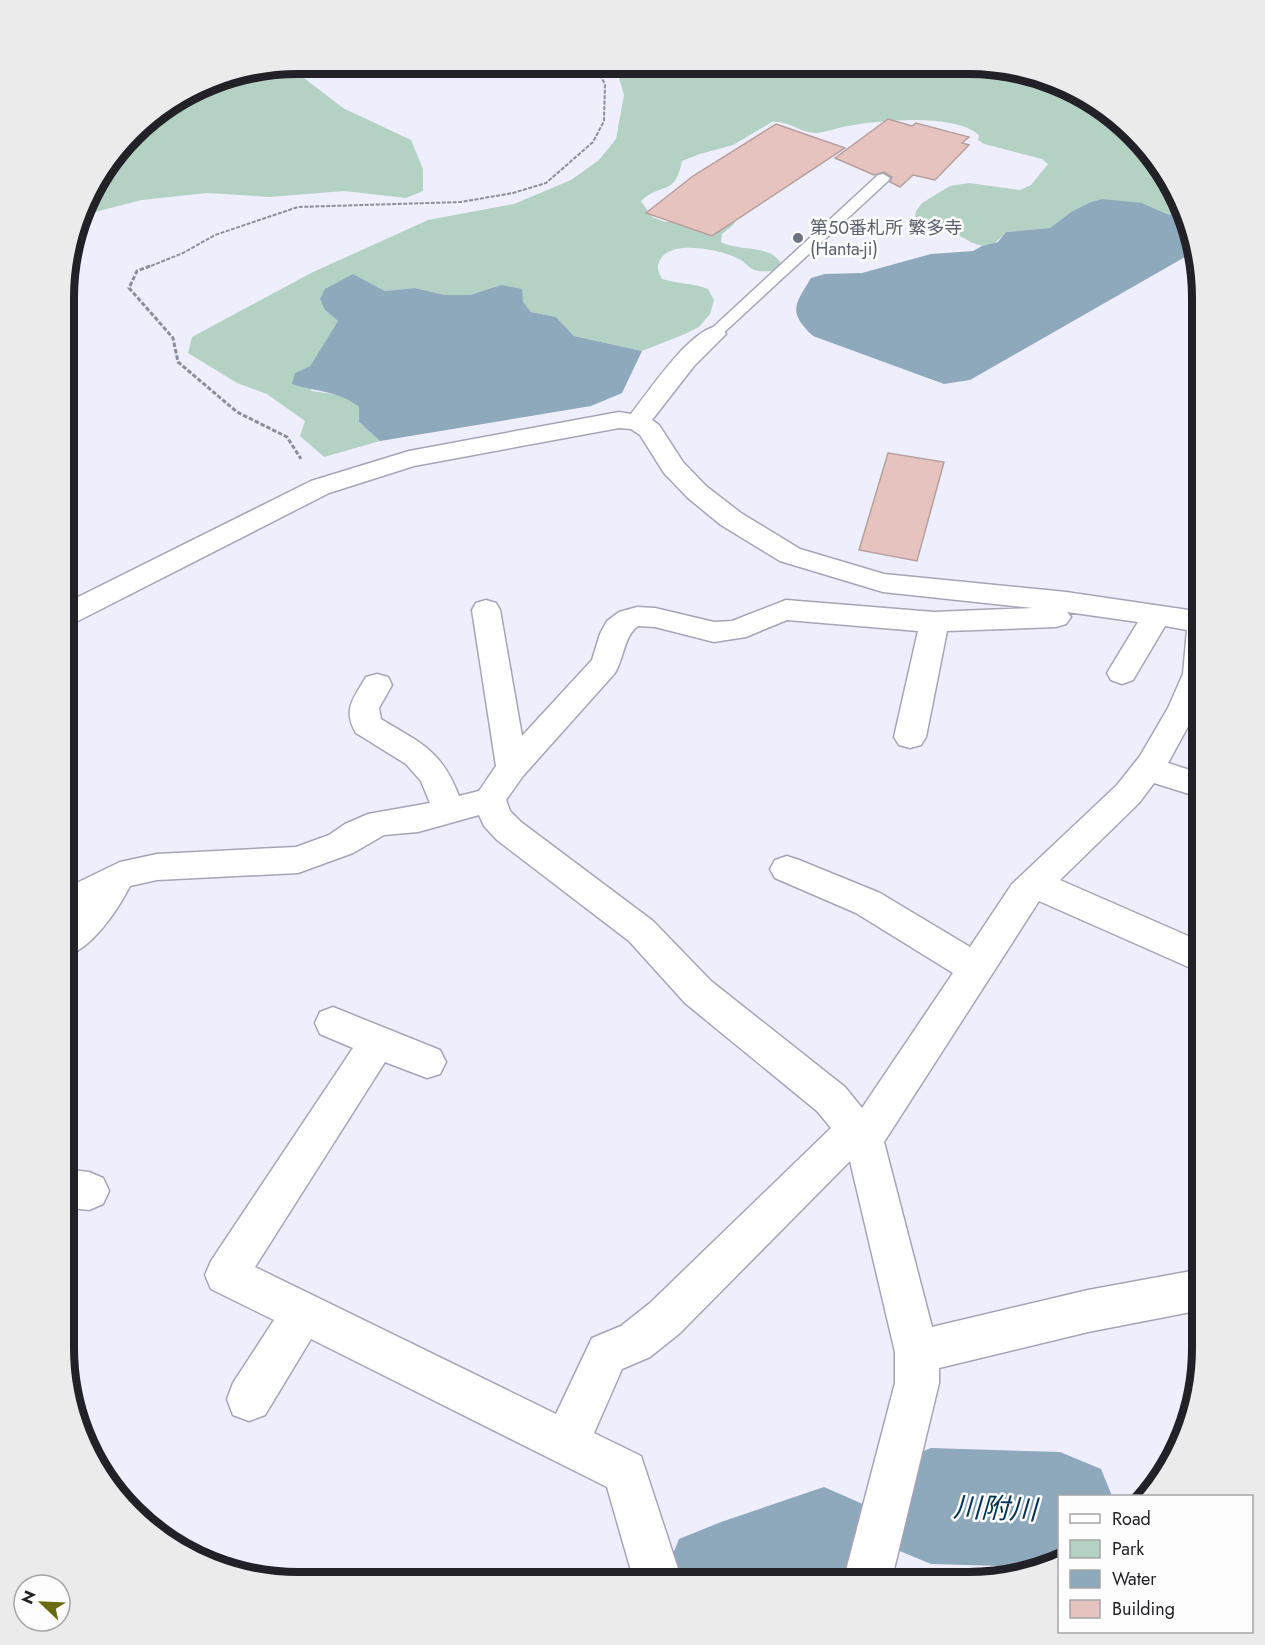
<svg xmlns="http://www.w3.org/2000/svg" width="1265" height="1645" font-family="Jost,'Noto Sans JP',sans-serif">
<rect width="100%" height="100%" fill="#efeefd"/>
<g fill="#b4d2c3">
<path d="M615,64L999,65L1057,81L1110,111L1178,193L1183,217L1167,214L1142,203L1071,212L1050,228L1006,232C984,260 970,238 947,230C936,225 926,223 915,217L916,211L922,203L950,186L969,183L1020,190L1031,185L1048,164L1042,159L984,144L978,140L979,135C955,113 879,120 848,126C837,128 827,132 816,133C801,133 787,120 772,122L733,145L700,154L682,161C675,197 661,182 641,201L652,217L665,222L739,215L733,225L722,234L721,242C740,252 769,244 781,263L773,271C767,271 761,272 754,270C748,267 745,262 739,259C722,250 675,240 662,257C656,265 657,270 662,279C678,284 693,283 708,289L714,300L710,314L699,327L685,334L642,351L574,336L556,317L531,312L501,285L470,295H445L415,288L385,291L353,274L325,310L338,321L310,366L295,373L312,391L346,396L359,407V422L380,441L324,457L300,436L305,421L267,394L237,383L188,353L192,337L311,273L428,220L514,204L571,180L599,160L616,139L624,95Z"/>
<path d="M287,65L343,108L411,140L423,169V191L406,198L344,191L270,197L207,193L142,200L83,215L94,180L143,121L222,76Z"/>
</g>
<g fill="#8ea8bc">
<path d="M1102,199L1142,203L1167,214L1183,217L1192,253L970,380L944,384L813,336C787,311 795,305 811,278L825,274L862,273L931,254L973,251L982,246L998,242L1006,232L1050,228L1071,212L1089,203Z"/>
<path d="M353,274L385,291L415,288L445,295H470L501,285L522,289L523,302L531,312L556,317L574,336L642,351L622,393L591,406L380,441L359,422V407C340,391 316,392 292,384L295,373L310,366L338,321L325,310L320,299L325,289Z"/>
</g>
<g fill="none" stroke-linecap="round" stroke-linejoin="round">
<g fill="#8ea8bc" fill-rule="evenodd">
<path d="M931,1448L1060,1452L1101,1469L1112,1496H1060V1561L1033,1567L931,1564L890,1547L873,1506L890,1465Z"/>
<path d="M824,1487L865,1505L883,1546L868,1582L662,1581L679,1539L721,1522Z"/>
</g>
</g>
<g fill="#e6c3be" stroke="#b6a09e" stroke-width="1.5">
<path d="M888,119L912,126L916,123L969,137L962,143L969,145L935,180L913,175L900,187L890,182L892,177L884,172L874,175L835,158Z"/>
<path d="M776,124L845,148L712,236L646,213L693,176Z"/>
<path d="M888,453L944,462L917,561L859,550Z"/>
</g>
<g fill="none" stroke-linecap="round" stroke-linejoin="round">
<defs>
<path id="lane" d="M883,174L890,178L888,181L719,337H709L706,334L709,331L878,175Z"/>
<g id="street">
<path d="M714,327L722,329L726,334L694,366L652,420L659,425L683,462L706,486L741,513L800,549L884,574L1066,592L1202,612V701L1168,763L1202,774V798L1154,783L1139,803L1060,880L1202,942V973L1039,901L884,1142L932,1327L1088,1290L1202,1269L1201,1310L1088,1332L939,1368V1383L891,1582H843L895,1383V1352L850,1161L680,1333L650,1357L622,1369L594,1433L641,1456L682,1581H634L607,1487L311,1339L265,1415L249,1421L233,1415L227,1399L233,1383L274,1320L211,1289L205,1275L211,1261L353,1048L320,1034L315,1023L320,1012L333,1007L440,1050L446,1062L440,1074L427,1078L385,1062L255,1267L556,1414L592,1338L621,1326L650,1303L831,1128L817,1111L685,1003L629,941L497,840L484,826L479,815L418,832L384,835L353,853L298,873L157,880L130,886C117,911 92,949 64,957V889L120,862L157,854L296,847L329,835L345,824L368,814L430,803L421,781L406,764L356,733C342,709 354,698 366,677L377,674L388,677L392,685L379,708L381,719C422,744 441,750 459,796L479,791L496,766L472,610L476,603L486,600L496,603L500,610L522,736L592,660L600,634L607,621L619,612L637,607L655,608L714,622L732,621L786,600L934,612L1033,608L883,592L780,561L721,525L688,498L664,473L640,435L631,429L619,428L414,466L329,493L74,623L64,626V604L311,481L409,451L619,412L631,414C649,391 687,334 714,327ZM1067,612L1138,622L1107,673L1111,680L1122,684L1133,680L1165,626L1187,630L1183,674L1168,708L1140,756L1117,785L1012,884L970,947L880,893L799,860L787,856L775,860L770,869L775,878L856,913L953,973L862,1108L845,1087L711,981L653,921L521,822L510,811L506,800L523,776L615,673C624,658 624,636 638,626L655,627L714,642L746,637L787,620L918,631L894,737L899,745L910,748L921,745L926,737L947,631L1056,627L1066,624L1071,617Z"/>
<path d="M63,1169L89,1172L103,1178L109,1191L103,1204L89,1210L63,1207Z"/>
</g>
</defs>
<use href="#lane" stroke="#a6a4b6" stroke-width="3"/>
<use href="#street" stroke="#a6a4b6" stroke-width="3"/>
<path stroke="#8e8d98" stroke-width="2" stroke-dasharray="4 1.5" stroke-linecap="butt" d="M146,268L183,253L215,235L298,207L461,202L513,193L546,183L593,142L604,121L605,84L593,64"/>
<path stroke="#8e8d98" stroke-width="3" stroke-dasharray="4.5 2" stroke-linecap="butt" d="M150,266L137,271L129,288L173,338L178,362L237,412L287,437L301,459"/>
<use href="#lane" fill="#fff" fill-rule="evenodd"/>
<use href="#street" fill="#fff" fill-rule="evenodd"/>
</g>
<circle fill="#6b7280" stroke="#fdfdfd" stroke-width="2" cx="798" cy="238" r="6"/>
<g text-anchor="middle" stroke-width="5" stroke-linejoin="round" paint-order="stroke">
<g font-size="18" fill="#5b616d" stroke="#fdfdfd" text-anchor="start">
<text x="810" y="234">第50番札所 繁多寺<tspan x="810" dy="21">(Hanta-ji)</tspan></text>
</g>
<g font-size="28" font-style="italic" fill="#043451" stroke="#fdfdfd">
<text transform="translate(995 1508) rotate(2)" y="10">川附川</text>
</g>
</g>
<path d="M0 0H1265V1645H0ZM298 74H968A224 224 0 0 1 1192 298V1348A224 224 0 0 1 968 1572H298A224 224 0 0 1 74 1348V298A224 224 0 0 1 298 74Z" fill="#ebebec" fill-rule="evenodd"/>
<path fill="none" stroke="#222128" stroke-width="8" d="M298 74H968A224 224 0 0 1 1192 298V1348A224 224 0 0 1 968 1572H298A224 224 0 0 1 74 1348V298A224 224 0 0 1 298 74Z"/>
<rect x="1058" y="1495" width="195" height="138" fill="#fdfdfd" stroke="#a5a5a8" stroke-width="1.5"/>
<rect x="1070" y="1514" width="30" height="9" fill="#ffffff" stroke="#a5a5a8" stroke-width="1.5"/>
<text x="1112" y="1525" font-size="18" fill="#222128">Road</text>
<rect x="1070" y="1540" width="30" height="18" fill="#b4d2c3" stroke="#a5a5a8" stroke-width="1.5"/>
<text x="1112" y="1555" font-size="18" fill="#222128">Park</text>
<rect x="1070" y="1570" width="30" height="18" fill="#8ea8bc" stroke="#a5a5a8" stroke-width="1.5"/>
<text x="1112" y="1585" font-size="18" fill="#222128">Water</text>
<rect x="1070" y="1600" width="30" height="18" fill="#e6c3be" stroke="#a5a5a8" stroke-width="1.5"/>
<text x="1112" y="1615" font-size="18" fill="#222128">Building</text>
<g transform="translate(42 1603) rotate(293)"><circle r="28" fill="#fdfdfd" stroke="#a5a5a8" stroke-width="1.5"/>
<path d="M0-4.5L10 22L0 15L-10 22Z" fill="#696b0c"/>
<text y="-9" font-size="16" font-weight="bold" text-anchor="middle" fill="#222128">N</text>
</g>
</svg>
